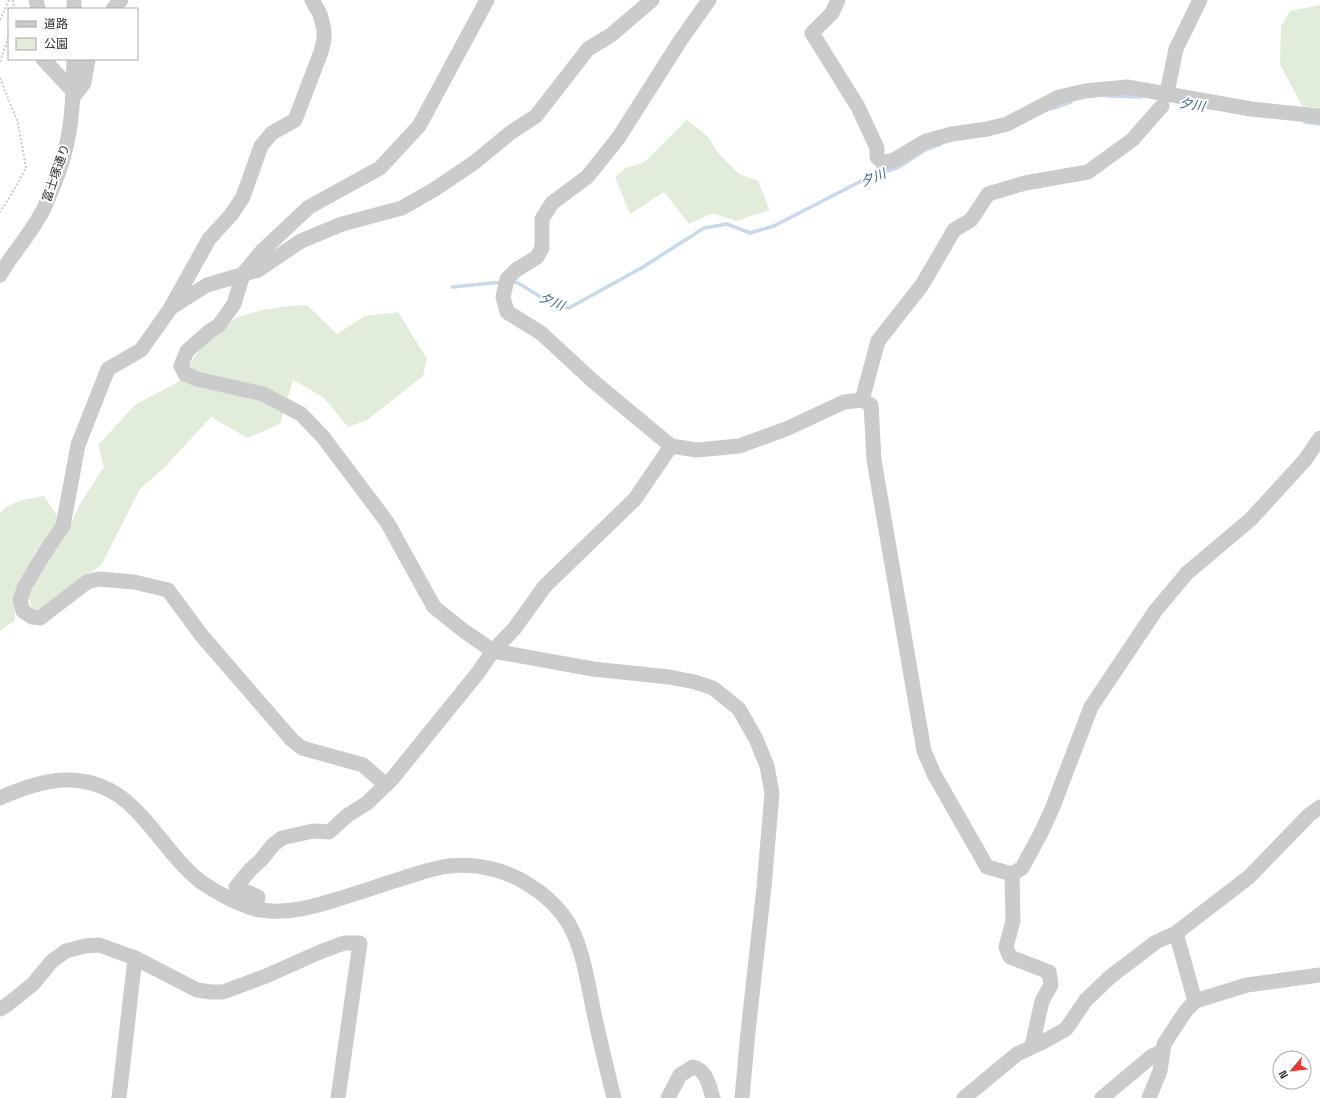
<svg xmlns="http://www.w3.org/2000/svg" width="1320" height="1098" font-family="'Space Grotesk','Noto Sans JP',sans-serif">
<rect width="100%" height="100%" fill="#fff"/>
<g fill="#e2ecdb">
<path d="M1320,5V108L1302,106L1280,64L1281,26L1290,11Z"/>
<path d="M687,120L707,136L719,154L739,174L758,181L770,210L736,221L713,213L689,224L664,192L630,214L615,177L626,168L645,162Z"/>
<path d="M307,305L337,334L365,316L398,312L427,359L423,376L367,420L348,427L323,397L293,380L280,424L248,438L211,417L166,466L140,489L101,565L52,603L33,612L29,598L36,579L64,538L80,504L104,467L98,445L135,405L178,382L203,345L237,317L263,310L289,306Z"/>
<path d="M44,496L57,516L58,526L35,552L14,601L15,620L0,631V514C8,501 29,499 44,496Z"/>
</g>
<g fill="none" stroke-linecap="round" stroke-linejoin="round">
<g stroke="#c6d9ed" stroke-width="3.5">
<path d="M1107,96L1141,97"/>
<path d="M1051,109L1071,102"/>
<path d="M1305,122L1320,124"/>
<path d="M511,282L518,283L549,302L569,308L643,267L704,228L727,224L750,233L774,226L867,178L899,167L925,150L941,144"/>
<path d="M452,287L503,282"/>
</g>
<g stroke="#cbcbcb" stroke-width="2" stroke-dasharray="2 2" stroke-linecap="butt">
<path d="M13,0L14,9"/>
<path d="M0,20L9,0"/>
<path d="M0,62L9,35"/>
<path d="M0,78L18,123L26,168L8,200L0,212"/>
</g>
<g stroke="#cbcbcb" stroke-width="15">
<path d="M36,0L38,9"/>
<path d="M312,0L320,14L324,29V40L321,52L295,120L272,133L261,146L243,197L231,215L209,239L170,309L141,350L108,369L78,445L63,526L42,557L25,586L20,600L23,611L32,617L40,618L87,582L99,579L134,582L168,590L202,636L292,740L302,748L363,765L386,785"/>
<path d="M487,0L419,126L380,168L309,207L262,251L243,274L234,304L219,325L210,331L187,351L181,366L185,374L197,379L263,394L301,414L323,437L387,522L434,607L464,631L493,651L593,669L669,677L695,682L713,688L739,709L756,739L767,766L772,793L764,887L748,1032L742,1098"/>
<path d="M709,0L680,41L619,137L600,161L587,177L552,203L542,219V248L537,257L516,270L507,279L503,297L507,312L541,333L594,382L671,446L697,450L739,446L786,429L844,402L862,400L871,405L874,460L924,751L934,774L987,867L1012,874L1022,868L1041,833L1052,809L1091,707L1156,610L1187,573L1251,519L1305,460L1320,438"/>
<path d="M838,0L832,13L812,33L858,107L877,148V157L883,163L894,160L926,141L952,134L987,129L1007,124L1059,97L1085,91L1127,87L1251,109L1320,116"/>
<path d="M74,9V0"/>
<path d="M113,9L121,0"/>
<path d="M43,59L73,91"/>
<path d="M1167,93L1176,49L1200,0"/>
<path d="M73,97L84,83L88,59"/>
<path d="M0,275C13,252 32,233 44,208C52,190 61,170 65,151C73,121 73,90 74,59"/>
<path d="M172,307L207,285L258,270L301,241L342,224L402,208L435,189L475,162L510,133L536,116L588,49L611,35L652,0"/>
<path d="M862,400L878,341L922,285L954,230L971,220L988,194L1025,183L1088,172L1132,140L1162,106"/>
<path d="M0,798C20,789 41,781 63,780C135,777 153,844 201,882C210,888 220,894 230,899C239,903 250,909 261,910C287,914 313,907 338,899C358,893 378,886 397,880C414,875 432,868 449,866C478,863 508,870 532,887C544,894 554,904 563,915C583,942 587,981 594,1013C600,1041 607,1070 614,1098"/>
<path d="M1012,874L1013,921L1006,947L1010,957L1049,972L1051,985L1042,1001L1032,1046"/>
<path d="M256,909L258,897L236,887L250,870L261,860L273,845L282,838L313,831L329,832L348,815L367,803L392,779L477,674L493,651L514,629L545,586L635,499L671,446"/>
<path d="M1195,1001L1247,985L1320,975"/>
<path d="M0,1009L7,1005L33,984L52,961L66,951L85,946L99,945L135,958L197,990L211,992H223L266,976L320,952L344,943H360L338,1098"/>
<path d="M119,1098L135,958"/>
<path d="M668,1098L680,1075L693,1067C707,1070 709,1086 713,1098"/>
<path d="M964,1098L1017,1054L1043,1042L1066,1029L1086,1000L1110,977L1156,942L1176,933L1249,877L1309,815L1320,807"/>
<path d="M1102,1098L1152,1056L1162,1052"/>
<path d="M1149,1098L1160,1071L1164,1044L1185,1012L1195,1001L1176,933"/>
</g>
</g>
<g text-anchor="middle" stroke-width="4" stroke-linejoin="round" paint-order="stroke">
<g font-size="12" fill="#2e2e2e" stroke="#fff">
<text transform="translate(56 173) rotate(-71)" y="4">富士塚通り</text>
</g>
<g font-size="13" font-style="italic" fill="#386494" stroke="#fff">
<text transform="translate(1192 104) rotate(9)" y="5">夕川</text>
<text transform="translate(873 177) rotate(-22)" y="5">夕川</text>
<text transform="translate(552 301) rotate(23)" y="5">夕川</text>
</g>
</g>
<rect x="8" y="8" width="130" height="52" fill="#ffffff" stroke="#ababab"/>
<rect x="16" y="21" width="20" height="6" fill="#cbcbcb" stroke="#ababab"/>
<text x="44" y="28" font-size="12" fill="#2e2e2e">道路</text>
<rect x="16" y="38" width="20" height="12" fill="#e2ecdb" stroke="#ababab"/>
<text x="44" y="48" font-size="12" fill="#2e2e2e">公園</text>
<g transform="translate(1292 1070) rotate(242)"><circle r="19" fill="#ffffff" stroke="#ababab"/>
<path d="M0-3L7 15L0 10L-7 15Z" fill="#ee3428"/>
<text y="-6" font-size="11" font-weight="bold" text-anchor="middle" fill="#2e2e2e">N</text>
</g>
</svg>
